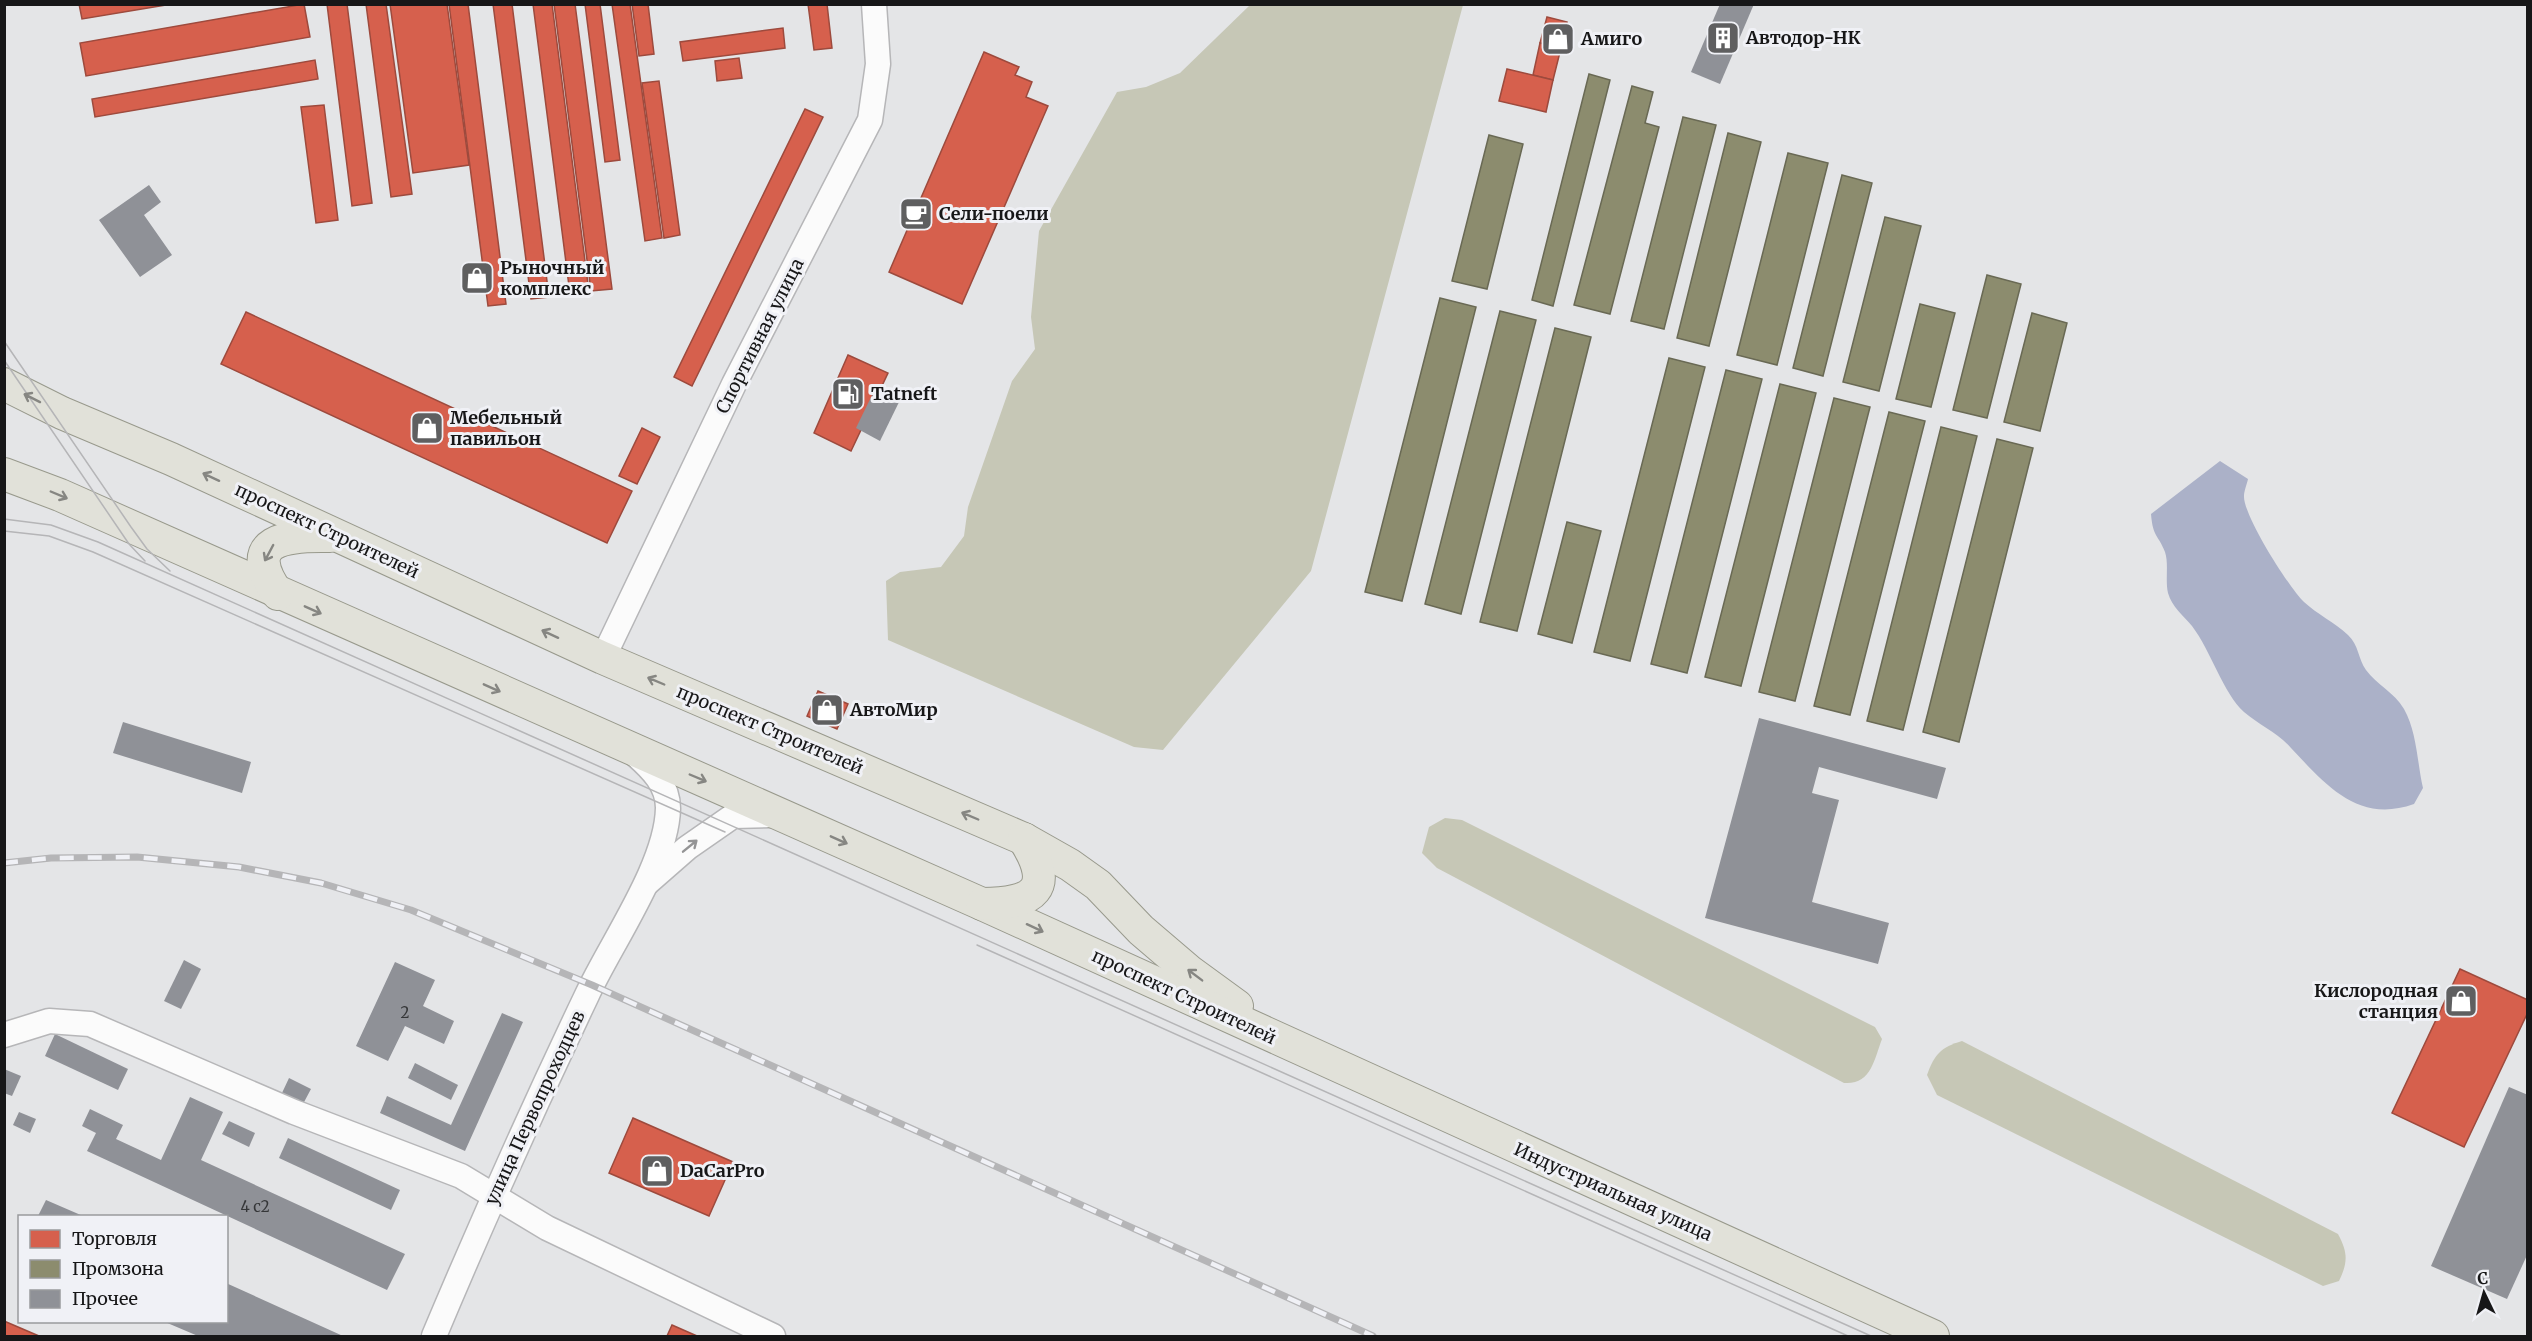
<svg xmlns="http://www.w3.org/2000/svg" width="2532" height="1341" font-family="Merriweather,serif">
<rect width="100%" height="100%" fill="#e4e5e7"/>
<g fill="#c6c7b6">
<path d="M1250,5H1463L1311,571L1163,750L1134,747L888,640L886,581L900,572L941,567L964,536L968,507L1012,381L1035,349L1031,317L1039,231L1117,92L1146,87L1180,73Z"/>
<path d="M1445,818L1462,820L1875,1027L1882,1039C1874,1060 1871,1085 1844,1083L1437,868L1422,853L1429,827Z"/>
<path d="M1962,1041L2338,1234C2348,1253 2348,1262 2339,1281L2323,1286L1937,1095L1927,1075C1934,1055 1941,1047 1962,1041Z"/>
</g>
<path fill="#abb1c8" d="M2220,461L2248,479C2247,484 2244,491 2244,496C2243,515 2289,588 2304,602C2317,614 2334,622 2348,635C2359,645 2358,659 2366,670C2377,685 2394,692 2404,709C2417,732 2417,762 2423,788L2414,804C2358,824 2326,785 2291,748C2278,733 2259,725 2244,712C2223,693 2211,651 2192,626C2183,615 2172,607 2168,593C2165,580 2169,564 2165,552C2158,534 2153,538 2151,514Z"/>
<g fill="#d6604d" stroke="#9d4a3d" stroke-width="1.5">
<path d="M79,4H172L82,19Z"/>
<path d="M304,4L310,37L86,76L80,43Z"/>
<path d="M327,4H347L372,203L352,206Z"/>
<path d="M366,4H386L412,194L391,197Z"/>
<path d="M390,4H447L469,165L413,173Z"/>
<path d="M449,4H468L506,304L488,306Z"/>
<path d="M493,4H512L549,297L531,299Z"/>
<path d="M533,4H552L589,292L570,294Z"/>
<path d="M554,4H575L612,289L591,291Z"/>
<path d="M585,4H600L620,160L605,162Z"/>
<path d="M612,4H630L662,238L645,241Z"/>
<path d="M632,4H648L654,54L639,56Z"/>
<path d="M808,4H827L832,48L814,50Z"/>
<path d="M1547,17L1567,22L1561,48L1540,43Z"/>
<path d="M783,28L785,48L683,61L680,42Z"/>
<path d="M1540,43L1561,48L1553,80L1533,75Z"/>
<path d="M984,52L1019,67L1015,75L1032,82L1026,97L1048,106L962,304L889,272Z"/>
<path d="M739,58L742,78L717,81L715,61Z"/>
<path d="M315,60L318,79L95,117L92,99Z"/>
<path d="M1507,69L1553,80L1546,112L1499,101Z"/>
<path d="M659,81L680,235L664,238L642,83Z"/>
<path d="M324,105L338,220L316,223L301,107Z"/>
<path d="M805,109L823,117L692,386L674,377Z"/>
<path d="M246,312L632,491L607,543L221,364Z"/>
<path d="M848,355L888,373L851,451L814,433Z"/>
<path d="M642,428L660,437L637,484L619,476Z"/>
<path d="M818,691L848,704L837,729L807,716Z"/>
<path d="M2460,969L2528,1000V1012L2464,1147L2392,1113Z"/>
<path d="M633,1118L733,1162L709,1216L609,1173Z"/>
<path d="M4,1321L39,1336H4Z"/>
<path d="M672,1325L697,1336H667Z"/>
</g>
<g fill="#8c8c6e" stroke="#696954" stroke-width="1.5">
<path d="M1589,74L1610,80L1553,306L1532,300Z"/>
<path d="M1632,86L1653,92L1645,123L1659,127L1610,314L1574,305Z"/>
<path d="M1683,117L1716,125L1664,329L1631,321Z"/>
<path d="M1728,133L1761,142L1709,346L1677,338Z"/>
<path d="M1489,135L1523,144L1487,289L1452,281Z"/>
<path d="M1788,153L1828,163L1777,365L1737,355Z"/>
<path d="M1842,175L1872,183L1823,376L1793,368Z"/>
<path d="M1885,217L1921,226L1879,391L1843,382Z"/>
<path d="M1987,275L2021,284L1987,418L1953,410Z"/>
<path d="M1440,298L1476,307L1402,601L1365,592Z"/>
<path d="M1920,304L1955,313L1931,407L1896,399Z"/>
<path d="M1500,311L1536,320L1461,614L1425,604Z"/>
<path d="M2032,313L2067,323L2040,431L2004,422Z"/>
<path d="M1555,328L1591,337L1517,631L1480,622Z"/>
<path d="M1669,358L1705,367L1630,661L1594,652Z"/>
<path d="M1726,370L1762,379L1687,673L1651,664Z"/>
<path d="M1780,384L1816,393L1741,686L1705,677Z"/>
<path d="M1834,398L1870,407L1795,701L1759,692Z"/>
<path d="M1889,412L1925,421L1850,715L1814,706Z"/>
<path d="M1941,427L1977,436L1903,730L1867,721Z"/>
<path d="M1997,439L2033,448L1959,742L1923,732Z"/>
<path d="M1567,522L1601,531L1572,643L1538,634Z"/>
</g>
<g fill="#8f9197">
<path d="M1720,4H1754L1720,84L1691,72Z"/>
<path d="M149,185L161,202L144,215L172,255L140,277L99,220Z"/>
<path d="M876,387L901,398L880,441L856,428Z"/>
<path d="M1759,718L1946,768L1937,799L1819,767L1812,793L1839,800L1812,902L1889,923L1878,964L1705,918Z"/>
<path d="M123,722L251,762L242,793L113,753Z"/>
<path d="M184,960L201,969L181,1009L164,1001Z"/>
<path d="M395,962L435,980L423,1006L454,1021L444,1044L405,1026L388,1061L356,1046Z"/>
<path d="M502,1013L523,1022L465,1151L380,1113L387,1096L451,1125Z"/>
<path d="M55,1034L128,1069L118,1090L45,1056Z"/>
<path d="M415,1063L458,1085L451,1100L408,1078Z"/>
<path d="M4,1069L21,1076L12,1096L4,1093Z"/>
<path d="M289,1078L311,1089L303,1104L282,1093Z"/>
<path d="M2509,1087L2528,1095V1253L2507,1299L2431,1266Z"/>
<path d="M190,1097L223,1112L201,1160L405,1254L387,1290L87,1151L96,1133L82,1126L90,1109L123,1125L116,1139L161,1160Z"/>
<path d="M19,1112L36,1119L30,1133L13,1125Z"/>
<path d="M229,1121L255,1133L249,1147L222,1134Z"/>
<path d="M288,1138L400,1190L391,1210L279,1158Z"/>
<path d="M46,1200L83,1216H38Z"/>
<path d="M226,1283L343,1336H198L165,1322H226Z"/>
</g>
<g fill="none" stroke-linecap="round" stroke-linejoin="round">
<defs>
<g id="minor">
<path d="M603,658L734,384L870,120L878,64L874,4"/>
<path d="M647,883L687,848L733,816L775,815"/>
<path d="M4,1035L49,1021L90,1024L294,1112L461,1176L547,1228L773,1336"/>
<path d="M434,1336C482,1222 533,1108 587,995C611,943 667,865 668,808C668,785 652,769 636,755"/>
</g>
<g id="major">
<path d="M4,384L62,413L171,459L603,658L1024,839L1070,865L1098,885L1141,930L1189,971L1237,1006"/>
<path d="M4,474L60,495L982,904L1933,1336"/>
<path d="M278,594C239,539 287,535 330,536"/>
<path d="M982,904C1034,904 1056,889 1024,839"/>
</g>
</defs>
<use href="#minor" stroke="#b6b6b8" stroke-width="27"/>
<use href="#major" stroke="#98998c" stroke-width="34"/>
<use href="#minor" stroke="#fbfbfb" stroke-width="24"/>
<use href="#major" stroke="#e1e1d9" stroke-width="32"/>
<g stroke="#b5b5b7" stroke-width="1.5">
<path d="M4,341L131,527L147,549L170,571"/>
<path d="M4,360L129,544L145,561"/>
<path d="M4,519L51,525L98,542L1871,1336"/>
<path d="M4,531L49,536L93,552L725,832"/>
<path d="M977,945L1848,1336"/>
</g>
<defs>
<path id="rail" d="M4,863L51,858L137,857L239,867L321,883L411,910L592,985L1373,1336"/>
</defs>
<use href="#rail" stroke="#b5b5b7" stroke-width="7"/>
<use href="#rail" stroke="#f0f1f6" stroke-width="4.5" stroke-dasharray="14" stroke-linecap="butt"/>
</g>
<defs><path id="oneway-shaft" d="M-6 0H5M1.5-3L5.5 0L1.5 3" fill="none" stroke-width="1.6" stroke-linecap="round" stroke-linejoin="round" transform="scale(1.5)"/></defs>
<g stroke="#868682">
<use href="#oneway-shaft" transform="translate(32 398) rotate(-153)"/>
<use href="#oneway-shaft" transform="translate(211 477) rotate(-155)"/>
<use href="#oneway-shaft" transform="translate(59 495) rotate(23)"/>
<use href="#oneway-shaft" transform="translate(269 553) rotate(118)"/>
<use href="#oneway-shaft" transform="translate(313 610) rotate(24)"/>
<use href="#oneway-shaft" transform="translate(550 634) rotate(-155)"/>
<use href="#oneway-shaft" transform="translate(656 681) rotate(-157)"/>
<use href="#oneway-shaft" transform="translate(492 688) rotate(24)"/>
<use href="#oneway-shaft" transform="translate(698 778) rotate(23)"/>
<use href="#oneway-shaft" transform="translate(970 816) rotate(-157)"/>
<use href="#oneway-shaft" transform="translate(839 840) rotate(24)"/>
<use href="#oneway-shaft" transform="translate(1035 928) rotate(25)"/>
<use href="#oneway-shaft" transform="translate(1195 975) rotate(-143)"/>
</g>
<use stroke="#949495" href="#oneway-shaft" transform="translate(690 846) rotate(-39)"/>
<defs>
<symbol id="building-square" viewBox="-11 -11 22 22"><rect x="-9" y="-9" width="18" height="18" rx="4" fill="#5f5f60" stroke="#f0f1f6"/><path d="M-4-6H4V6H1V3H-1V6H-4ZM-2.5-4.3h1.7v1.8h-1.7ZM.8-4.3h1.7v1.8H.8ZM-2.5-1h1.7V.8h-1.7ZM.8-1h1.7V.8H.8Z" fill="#fff"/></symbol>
<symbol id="shop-square" viewBox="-11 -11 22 22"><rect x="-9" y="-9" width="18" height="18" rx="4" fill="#5f5f60" stroke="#f0f1f6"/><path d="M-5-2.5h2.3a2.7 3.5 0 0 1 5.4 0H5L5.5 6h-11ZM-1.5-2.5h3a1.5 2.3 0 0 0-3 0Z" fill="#fff"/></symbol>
<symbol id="cafe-square" viewBox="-11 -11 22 22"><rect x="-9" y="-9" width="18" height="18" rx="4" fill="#5f5f60" stroke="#f0f1f6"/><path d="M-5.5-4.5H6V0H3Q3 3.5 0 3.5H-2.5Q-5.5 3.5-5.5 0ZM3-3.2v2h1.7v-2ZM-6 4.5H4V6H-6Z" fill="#fff"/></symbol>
<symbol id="fuel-square" viewBox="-11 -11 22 22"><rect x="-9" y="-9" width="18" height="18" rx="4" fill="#5f5f60" stroke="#f0f1f6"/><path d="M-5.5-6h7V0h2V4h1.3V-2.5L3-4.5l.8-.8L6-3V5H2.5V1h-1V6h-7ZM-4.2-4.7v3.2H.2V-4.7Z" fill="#fff"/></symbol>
</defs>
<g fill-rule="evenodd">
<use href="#building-square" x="1704" y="19" width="38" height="38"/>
<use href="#shop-square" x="1539" y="20" width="38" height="38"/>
<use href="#cafe-square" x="897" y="195" width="38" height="38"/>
<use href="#shop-square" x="458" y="259" width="38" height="38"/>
<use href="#fuel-square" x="829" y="375" width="38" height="38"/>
<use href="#shop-square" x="408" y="409" width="38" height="38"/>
<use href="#shop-square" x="808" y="691" width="38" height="38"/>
<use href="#shop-square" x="2442" y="982" width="38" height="38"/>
<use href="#shop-square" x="638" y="1152" width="38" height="38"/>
</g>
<g text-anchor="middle" stroke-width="6" stroke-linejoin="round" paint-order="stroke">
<g font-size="15" fill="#353638">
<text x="405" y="1018">2</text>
<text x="255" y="1212">4 с2</text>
</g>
<g font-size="18" font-weight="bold" fill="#171718" stroke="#f0f1f6" text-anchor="start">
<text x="1746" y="44">Автодор-НК</text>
<text x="1581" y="45">Амиго</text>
<text x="939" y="220">Сели-поели</text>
<text x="500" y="274">Рыночный<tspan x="500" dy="21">комплекс</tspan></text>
<text x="871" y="400">Tatneft</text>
<text x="450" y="424">Мебельный<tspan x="450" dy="21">павильон</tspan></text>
<text x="850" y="716">АвтоМир</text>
<text x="2438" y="997" text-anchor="end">Кислородная<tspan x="2438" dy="21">станция</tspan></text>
<text x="680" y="1177">DaCarPro</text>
</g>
<g font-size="18" fill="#171718" stroke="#f0f1f6">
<text transform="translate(760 336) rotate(-63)" y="6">Спортивная улица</text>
<text transform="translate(327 531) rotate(25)" y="6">проспект Строителей</text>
<text transform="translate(770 730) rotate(23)" y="6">проспект Строителей</text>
<text transform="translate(1184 997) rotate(25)" y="6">проспект Строителей</text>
<text transform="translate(535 1108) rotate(-65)" y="6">улица Первопроходцев</text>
<text transform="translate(1613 1192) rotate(24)" y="6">Индустриальная улица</text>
</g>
</g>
<rect width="2532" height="1341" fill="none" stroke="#171718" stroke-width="12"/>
<rect x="18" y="1215" width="210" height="108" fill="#f0f1f6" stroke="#999a9d" stroke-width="1.5"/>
<rect x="30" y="1230" width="30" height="18" fill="#d6604d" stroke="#999a9d" stroke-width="1.5"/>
<text x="72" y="1245" font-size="18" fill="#171718">Торговля</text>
<rect x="30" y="1260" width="30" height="18" fill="#8c8c6e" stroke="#999a9d" stroke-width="1.5"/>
<text x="72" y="1275" font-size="18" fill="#171718">Промзона</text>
<rect x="30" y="1290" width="30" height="18" fill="#8f9197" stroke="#999a9d" stroke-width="1.5"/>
<text x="72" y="1305" font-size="18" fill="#171718">Прочее</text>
<g transform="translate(2484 1293) rotate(355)" stroke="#f0f1f6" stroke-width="4.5" paint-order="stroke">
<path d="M0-4.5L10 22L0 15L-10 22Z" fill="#171718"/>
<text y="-9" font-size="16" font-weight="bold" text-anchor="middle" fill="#171718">С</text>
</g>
</svg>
